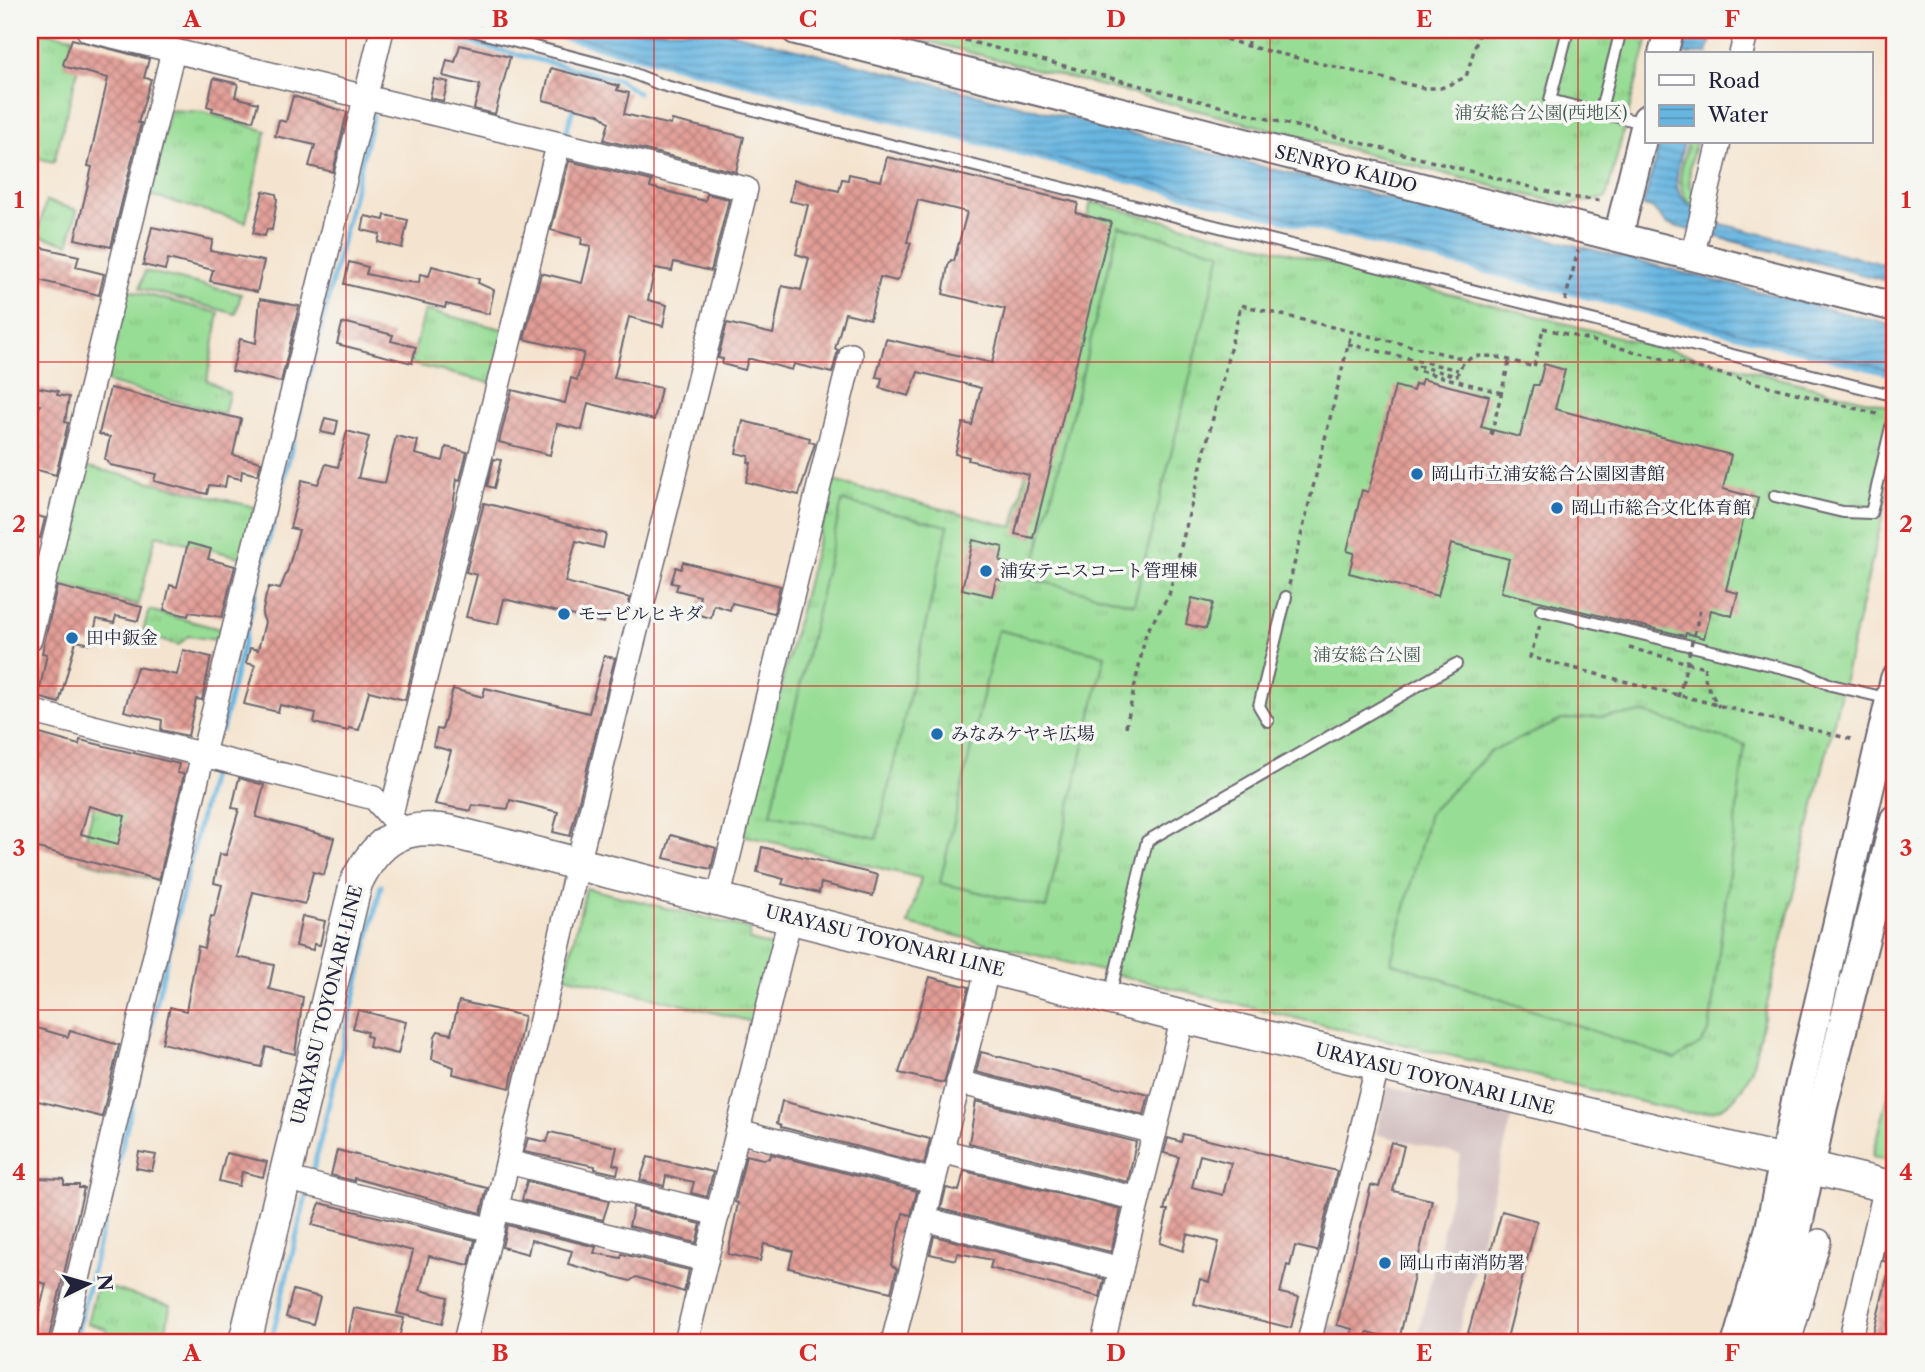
<svg xmlns="http://www.w3.org/2000/svg" width="1925" height="1372" font-family="'Libre Caslon Text','Noto Serif JP',serif">
<defs>
<pattern id="grass-tufts" width="24" height="20" patternUnits="userSpaceOnUse" patternTransform="scale(1.75)"><rect width="24" height="20" fill="#98dd95"/><path d="M3 7l-1-3M5 7V3M7 7l1-3M15 17l-1-3M17 17v-4M19 17l1-3" fill="none" stroke="#83bd81"/></pattern>
<pattern id="water-rules" width="6" height="5" patternUnits="userSpaceOnUse" patternTransform="scale(1.75)"><rect width="6" height="5" fill="#67b6e1"/><path d="M0 2.5h6" fill="none" stroke="#5494b8"/></pattern>
<pattern id="building-cross-hatch" width="8" height="8" patternUnits="userSpaceOnUse" patternTransform="scale(1.75)"><rect width="8" height="8" fill="#e29e97"/><path d="M0 0l8 8M0 8l8-8" fill="none" stroke="#b7807c"/></pattern>
</defs>
<rect width="100%" height="100%" fill="#f6f6f2"/>
<filter id="ink" filterUnits="userSpaceOnUse"><feTurbulence type="fractalNoise" baseFrequency=".0143" numOctaves="2"/><feDisplacementMap in="SourceGraphic" scale="14" xChannelSelector="R" yChannelSelector="G"/><feConvolveMatrix kernelMatrix="1 2 1 2 8 2 1 2 1" color-interpolation-filters="sRGB"/></filter>
<filter id="wash" filterUnits="userSpaceOnUse"><feTurbulence type="fractalNoise" baseFrequency=".00686" numOctaves="4" result="noise"/><feDisplacementMap in="SourceGraphic" scale="28" xChannelSelector="R" yChannelSelector="G"/><feGaussianBlur stdDeviation="1.57" result="paint"/><feColorMatrix in="noise" values="0 0 0 0 0 0 0 0 0 0 0 0 0 0 0 0 0 1.4 0 .05"/><feComposite in="paint" operator="in"/></filter>
<g filter="url(#wash)">
<rect width="100%" height="100%" fill="#f4e4cf"/>
<g fill="#d2bfc0">
<path d="M1388,1086L1512,1117L1456,1342H1416L1461,1155L1376,1134Z"/>
<path d="M1328,1324L1399,1342H1323Z"/>
</g>
<g fill="url(#grass-tufts)" stroke="#5d8068" stroke-width="2">
<path d="M30,30L73,37L65,65L78,69L54,162L30,156Z"/>
<path d="M883,30H1650L1606,198L1567,205Z"/>
<path d="M170,110L204,112L266,131L246,222L149,195Z"/>
<path d="M1688,142H1696C1690,165 1684,180 1698,201L1696,209C1671,188 1681,170 1688,142Z"/>
<path d="M46,201L77,210L69,244L37,235Z"/>
<path d="M1091,202L1895,408V463L1752,1068C1737,1103 1722,1116 1683,1112L908,924L921,878L743,835L833,481L1013,527Z"/>
<path d="M145,271L241,294L236,314L140,288Z"/>
<path d="M128,290L219,313L207,380L229,393L224,414L106,382Z"/>
<path d="M425,310L506,330L492,383L411,364Z"/>
<path d="M85,466L255,507L243,558L156,535L138,605L55,583Z"/>
<path d="M149,610L227,631L224,641L188,636L179,645L142,635Z"/>
<path d="M100,782L184,805L167,877L160,876L158,881L80,860Z"/>
<path d="M586,888L750,929V940L775,947L757,1023L565,976Z"/>
<path d="M97,1284L170,1306L166,1331L172,1342H104L107,1329L87,1323Z"/>
</g>
<g fill="#98dd95" stroke="#5d8068" stroke-width="2">
<path d="M1119,226L1221,252L1134,604L1031,579Z"/>
<path d="M842,501L948,526L877,838L771,814Z"/>
<path d="M998,630L1105,655L1046,908L940,883Z"/>
<path d="M1644,713L1745,745L1709,1032L1700,1044L1675,1059L1391,962L1429,813L1490,752L1562,720Z"/>
<path d="M1895,1068V1161L1873,1156Z"/>
</g>
<g fill="url(#water-rules)" stroke="#446c8e" stroke-width="2">
<path d="M546,30H721L1895,326V372Z"/>
<path d="M1688,30H1713L1707,54H1682Z"/>
<path d="M1660,142H1684C1671,195 1671,194 1717,223L1895,267V283L1667,224L1652,208L1643,206Z"/>
</g>
<g fill="none" stroke-linecap="round" stroke-linejoin="round">
<g stroke="#67b6e1" stroke-width="5">
<path d="M419,30L619,80L638,93"/>
<path d="M534,30L1895,375"/>
<path d="M182,41L185,30"/>
<path d="M566,134L575,101"/>
<path d="M30,669L36,645"/>
<path d="M222,730L373,115"/>
<path d="M311,1179L381,886"/>
<path d="M75,1342L213,766H215"/>
<path d="M271,1342L308,1188"/>
</g>
</g>
<g id="blocks">
<g fill="url(#building-cross-hatch)" fill-rule="evenodd">
<path d="M72,39L149,59L144,78L151,79L138,123H141L111,247L75,239L92,167L88,166L108,78L66,67L63,64Z"/>
<path d="M460,45L510,57L495,114L474,109L480,85L443,76L447,60L455,62Z"/>
<path d="M551,68L619,86L617,90L629,93L624,114L671,125L672,120L744,137L736,172L604,140L609,122L599,114L543,100Z"/>
<path d="M214,78L238,84L235,97L258,103L253,121L212,111L213,108L207,106Z"/>
<path d="M434,79L448,82L443,101L430,98Z"/>
<path d="M293,96L347,112L333,172L309,166L315,145L275,136L279,120L286,122Z"/>
<path d="M887,157L1078,203L1076,213L1111,222L1033,538L1015,534L1029,475L968,460L969,457L955,454L963,423L972,425L981,388L918,372L909,396L880,388L882,378L876,377L886,339L992,363L1005,309L943,294L948,266L951,260L954,261L967,212L918,200L907,242L911,243L899,278L896,281L880,277L870,319L845,313L835,349L838,350L832,373L794,364L792,370L751,359H748L745,370L722,364L723,359L718,358L727,323L773,334L782,286L801,290L809,258L796,254L808,205L790,201L794,180L839,191L842,179L848,180L849,174L881,181Z"/>
<path d="M569,161L652,181L650,187L705,201L707,194L729,199L711,271L674,262L672,271L655,268L648,300L667,305L663,326L629,317L614,378L661,388L654,420L588,403L582,430L557,424L550,455L499,442L512,390L565,403L571,378L577,380L584,353L524,339L541,273L582,283L591,246L581,244L582,238L551,230Z"/>
<path d="M263,191L276,194L277,199L272,230L267,229L265,236L253,233Z"/>
<path d="M385,215L408,220L402,248L378,242L380,234L362,230L365,216L384,220Z"/>
<path d="M152,227L213,240L210,251L264,261L257,292L210,281L213,270L168,259L165,270L143,265Z"/>
<path d="M30,245L79,256L76,267L104,274L99,295L30,278Z"/>
<path d="M349,262L368,267L366,274L399,281L419,283L420,274L429,276L432,266L479,279L478,283L494,290L489,314L446,304L445,308L344,284Z"/>
<path d="M260,299L299,306L281,382L232,371L240,339L256,343Z"/>
<path d="M347,323L393,335L391,341L416,347L412,363L337,344L342,324Z"/>
<path d="M1544,364L1565,370L1555,409L1731,455L1723,489L1758,498L1753,519L1744,517L1726,590L1738,593L1732,616L1711,610L1704,638L1686,633L1685,636L1501,592L1509,559L1451,544L1438,596L1349,573L1354,553L1347,551L1362,490L1368,492L1373,475L1395,386L1413,391L1415,384L1420,385L1422,379L1489,396L1481,427L1520,437L1533,385H1539Z"/>
<path d="M30,386L58,391L57,395L69,397L65,422L68,423L56,475L30,468V445L40,405L30,403Z"/>
<path d="M110,388L241,419L233,455L261,462L258,475L242,471L241,479L227,476L225,487L209,485L207,494L154,481L156,474L110,465L105,459L110,437L99,434Z"/>
<path d="M325,418L338,421L335,435L321,432Z"/>
<path d="M743,421L810,438L809,442L815,443L799,495L746,482L751,463L748,462L749,456L736,453Z"/>
<path d="M347,431L369,437L358,478L385,483L396,436L418,441L415,454L443,461L446,447L467,452L460,480L457,479L453,506L405,700L369,691L359,730L349,728L348,731L314,723L316,713L280,705L278,712L244,704L255,665L246,663L250,648L258,650L265,622L262,615L266,595L269,587L280,589L288,569L299,530L290,528L302,480L318,484L326,464L338,467Z"/>
<path d="M494,459L501,460L494,488L487,486Z"/>
<path d="M484,503L606,534L603,548L576,541L565,582L630,598L625,618L606,614L604,623L504,599L498,624L466,617L477,575L466,572Z"/>
<path d="M30,514L45,518L40,538L30,536Z"/>
<path d="M973,540L1003,547L1000,561L1009,564L1005,581L996,579L992,596L962,589Z"/>
<path d="M188,543L211,549L208,559L235,566L222,617L189,612L188,616L164,610L170,585L177,587Z"/>
<path d="M683,562L780,586L774,613L732,603L730,610L714,605L711,618L696,614L700,596L676,590L678,584L671,583L676,567L681,569Z"/>
<path d="M57,586L142,607L138,621L116,616L114,623L97,619L91,644L76,641L59,703L38,697L47,654L42,653Z"/>
<path d="M1192,598L1213,603L1206,629L1186,624Z"/>
<path d="M183,650L211,657L202,700L196,699L188,736L161,730L162,720L124,711L137,667L177,675Z"/>
<path d="M604,656L615,658L570,836L553,832L558,812L510,800L508,809L472,805L471,811L435,804L451,751L433,746L437,729L442,730L453,689L483,697L485,688L589,713Z"/>
<path d="M40,734L79,745L80,740L179,764L177,773L184,774L159,880L30,846V747L37,749ZM89,806L125,816L118,844L81,834Z"/>
<path d="M239,778L264,785L256,817L334,838L324,875L313,872L305,904L253,892L237,957L274,965L269,989L303,997L295,1054L266,1047L261,1067L162,1043L170,1007L186,1011L198,946L204,948L211,916L214,917L222,885L214,883L220,854L226,855L239,809L232,808Z"/>
<path d="M671,835L716,848L711,869L664,858Z"/>
<path d="M762,847L878,875L873,896L821,883L819,893L782,884L784,879L757,872Z"/>
<path d="M302,916L325,921L320,945L314,944L313,950L296,946Z"/>
<path d="M930,977L969,987L944,1083L899,1073Z"/>
<path d="M459,1001L524,1016L510,1088L453,1074L454,1067L432,1059L435,1036L438,1031L451,1034Z"/>
<path d="M358,1010L406,1022L398,1054L369,1047L371,1037L366,1036L367,1032L353,1028Z"/>
<path d="M30,1026L68,1037L70,1031L119,1045L102,1117L30,1099Z"/>
<path d="M981,1052L1149,1095L1144,1115L976,1072Z"/>
<path d="M782,1101L930,1139L924,1164L781,1127V1125L777,1123Z"/>
<path d="M976,1101L1136,1142L1128,1182L969,1143Z"/>
<path d="M550,1132L617,1147L613,1164L619,1166L617,1174L595,1169V1166L524,1152L528,1138L547,1142Z"/>
<path d="M1183,1134L1337,1171L1317,1251L1295,1246L1290,1266L1287,1265L1280,1293L1299,1297L1291,1328L1194,1304L1200,1279L1209,1282L1219,1242L1187,1234L1183,1251L1160,1243L1168,1210H1164L1179,1157L1164,1153L1168,1138L1181,1142ZM1200,1155L1231,1163L1223,1195L1192,1187Z"/>
<path d="M1391,1142L1404,1146L1393,1191L1432,1200L1399,1340L1367,1332L1365,1340L1351,1336L1352,1329L1337,1325L1371,1185L1379,1187Z"/>
<path d="M337,1150L487,1188L481,1213L354,1178V1181L331,1175Z"/>
<path d="M139,1152L156,1155L152,1171L136,1168Z"/>
<path d="M226,1153L267,1162L263,1177L242,1172L239,1186L219,1181Z"/>
<path d="M771,1154L917,1191L911,1215L903,1213L891,1265L897,1269L891,1292L789,1268L793,1251L764,1244L760,1261L728,1254L738,1203L735,1202L746,1155L763,1159L770,1158Z"/>
<path d="M648,1157L713,1172L707,1197L691,1193L694,1182L666,1176L664,1186L640,1180Z"/>
<path d="M964,1171L1121,1209L1111,1252L941,1209L946,1188L959,1191Z"/>
<path d="M36,1178L64,1179V1185H79V1188H84L48,1342H32L46,1284L30,1279V1204H35Z"/>
<path d="M527,1181L609,1201L603,1220L522,1200Z"/>
<path d="M320,1203L475,1240L469,1265L429,1256L420,1290L448,1297L442,1324L397,1313L413,1251L312,1225Z"/>
<path d="M633,1207L701,1224L696,1243L629,1226Z"/>
<path d="M1502,1211L1537,1221L1506,1342L1468,1333Z"/>
<path d="M507,1225L596,1247L594,1253L621,1258L622,1254L689,1270L684,1292L636,1277L630,1281L568,1264L572,1251L531,1240L528,1254L502,1247Z"/>
<path d="M934,1236L1104,1279L1100,1297L990,1268L992,1260L958,1253L956,1260L930,1254Z"/>
<path d="M1886,1247L1895,1249V1264L1883,1261Z"/>
<path d="M1890,1266L1895,1267V1331L1892,1330L1889,1342H1871Z"/>
<path d="M293,1290L320,1297L313,1324L286,1317Z"/>
<path d="M354,1308L404,1318L398,1342H347Z"/>
</g>
</g>
</g>
<g filter="url(#ink)">
<use href="#blocks" fill-opacity="0" stroke="#6c666f" stroke-width="2"/>
<g fill="none" stroke-linecap="round" stroke-linejoin="round">
<defs>
<g id="service">
<path d="M470,30L627,71L662,85L791,120L1892,395L1895,404L1893,418L1871,513L1843,512L1775,496"/>
<path d="M1568,30L1550,100L1600,113L1621,30"/>
<path d="M1600,113L1645,123"/>
<path d="M1541,610L1804,673L1831,685L1890,699"/>
<path d="M1268,721L1259,706L1286,597"/>
<path d="M1110,995L1147,841L1456,664"/>
</g>
<g id="minor">
<path d="M88,30L746,189L578,863L465,1342"/>
<path d="M1741,54L1747,30"/>
<path d="M1692,257L1719,142"/>
<path d="M30,639L173,51"/>
<path d="M30,711L374,798L396,823"/>
<path d="M391,814L558,146"/>
<path d="M718,900L851,355"/>
<path d="M958,1082L1155,1132"/>
<path d="M738,1131L934,1181"/>
<path d="M941,1151L1138,1199"/>
<path d="M508,1162L718,1214"/>
<path d="M285,1178L492,1230"/>
<path d="M497,1208L706,1260"/>
<path d="M924,1219L1121,1269"/>
<path d="M63,1342L203,754L382,30"/>
<path d="M686,1342L790,918"/>
<path d="M893,1342L988,967"/>
<path d="M1103,1342L1183,1017"/>
<path d="M1309,1342L1378,1064"/>
<path d="M1789,1342L1819,1241"/>
<path d="M1850,1342L1886,1186"/>
</g>
<g id="tertiary">
<path d="M796,30L1895,307"/>
<path d="M1663,54L1669,30"/>
<path d="M1618,237L1647,119"/>
<path d="M1737,1342L1770,1228L1796,1101L1895,679"/>
<path d="M1765,1342L1796,1235L1823,1106L1895,819"/>
</g>
<path id="secondary" d="M245,1342L356,883C377,839 404,822 452,832L1183,1017L1895,1188"/>
</defs>
<use href="#service" stroke="#6c666f" stroke-width="14"/>
<use href="#minor" stroke="#6c666f" stroke-width="26"/>
<use href="#tertiary" stroke="#6c666f" stroke-width="32"/>
<use href="#secondary" stroke="#6c666f" stroke-width="35"/>
<g stroke="#6c666f" stroke-width="3.5" stroke-dasharray="5 5" stroke-linecap="butt">
<path d="M926,30L1569,197L1604,201"/>
<path d="M1197,30L1247,46L1424,88H1441L1466,77L1480,30"/>
<path d="M1247,46L1251,30"/>
<path d="M1565,301L1578,251"/>
<path d="M1543,328L1881,415"/>
<path d="M1348,344L1458,370"/>
<path d="M1502,393L1413,369L1414,365L1457,376C1465,341 1509,361 1534,367L1543,329"/>
<path d="M1491,435L1509,362"/>
<path d="M1289,585L1351,333"/>
<path d="M1540,625L1530,657L1854,740"/>
<path d="M1694,635L1701,607"/>
<path d="M1629,648L1705,667"/>
<path d="M1705,667C1702,681 1712,695 1719,707"/>
<path d="M1678,697L1682,684"/>
<path d="M1126,727L1146,633L1169,595L1241,305L1465,359"/>
</g>
<use href="#service" stroke="#fff" stroke-width="10"/>
<use href="#minor" stroke="#fff" stroke-width="23"/>
<use href="#tertiary" stroke="#fff" stroke-width="28"/>
<use href="#secondary" stroke="#fff" stroke-width="32"/>
<path stroke="#6c666f" stroke-width="3.5" stroke-dasharray="5 5" stroke-linecap="butt" d="M1682,684L1693,637"/>
</g>
</g>
<path fill="none" stroke="#d62828" stroke-width="2" stroke-opacity="0.55" d="M346,30V1342M654,30V1342M962,30V1342M1270,30V1342M1578,30V1342M30,362H1895M30,686H1895M30,1010H1895"/>
<g fill="#1f6fb2" stroke="#f6f6f2" stroke-width="2.5">
<circle cx="1417" cy="474" r="7"/>
<circle cx="1557" cy="508" r="7"/>
<circle cx="986" cy="571" r="7"/>
<circle cx="564" cy="614" r="7"/>
<circle cx="72" cy="638" r="7"/>
<circle cx="937" cy="734" r="7"/>
<circle cx="1385" cy="1263" r="7"/>
</g>
<g text-anchor="middle" stroke-width="7" stroke-linejoin="round" paint-order="stroke">
<g font-size="18" fill="#455a56" stroke="#f6f6f2">
<text x="1541" y="119">浦安総合公園(西地区)</text>
<text x="1367" y="661">浦安総合公園</text>
</g>
<g font-size="18" fill="#22223b" stroke="#f6f6f2">
<text transform="translate(1346 169) rotate(14)" y="6">SENRYO KAIDO</text>
<text transform="translate(885 941) rotate(14)" y="6">URAYASU TOYONARI LINE</text>
<text transform="translate(327 1005) rotate(-76)" y="6">URAYASU TOYONARI LINE</text>
<text transform="translate(1435 1079) rotate(14)" y="6">URAYASU TOYONARI LINE</text>
</g>
<g font-size="18" fill="#22223b" stroke="#f6f6f2" text-anchor="start">
<text x="1431" y="480">岡山市立浦安総合公園図書館</text>
<text x="1571" y="514">岡山市総合文化体育館</text>
<text x="1000" y="577">浦安テニスコート管理棟</text>
<text x="578" y="620">モービルヒキダ</text>
<text x="86" y="644">田中鈑金</text>
<text x="951" y="740">みなみケヤキ広場</text>
<text x="1399" y="1269">岡山市南消防署</text>
</g>
</g>
<rect width="1925" height="1372" fill="none" stroke="#f6f6f2" stroke-width="77"/>
<rect x="1645" y="52" width="228" height="91" fill="#f6f6f2" stroke="#a1a1a9" stroke-width="2"/>
<rect x="1659" y="75" width="35" height="10" fill="#ffffff" stroke="#a1a1a9" stroke-width="2"/>
<text x="1708" y="88" font-size="21" fill="#22223b">Road</text>
<rect x="1659" y="105" width="35" height="21" fill="url(#water-rules)" stroke="#a1a1a9" stroke-width="2"/>
<text x="1708" y="122" font-size="21" fill="#22223b">Water</text>
<g transform="translate(88 1284) rotate(85)" stroke="#f6f6f2" stroke-width="5" paint-order="stroke">
<path d="M0-5L12 26L0 18L-12 26Z" fill="#22223b"/>
<text y="-10" font-size="19" font-weight="bold" text-anchor="middle" fill="#22223b">N</text>
</g>
<rect x="38" y="38" width="1848" height="1296" fill="none" stroke="#d62828" stroke-width="2.5"/>
<g font-size="23" text-anchor="middle" font-weight="bold" fill="#d62828">
<text x="192" y="27">A</text>
<text x="500" y="27">B</text>
<text x="808" y="27">C</text>
<text x="1116" y="27">D</text>
<text x="1424" y="27">E</text>
<text x="1732" y="27">F</text>
<text x="19" y="208">1</text>
<text x="1906" y="208">1</text>
<text x="19" y="532">2</text>
<text x="1906" y="532">2</text>
<text x="19" y="856">3</text>
<text x="1906" y="856">3</text>
<text x="19" y="1180">4</text>
<text x="1906" y="1180">4</text>
<text x="192" y="1361">A</text>
<text x="500" y="1361">B</text>
<text x="808" y="1361">C</text>
<text x="1116" y="1361">D</text>
<text x="1424" y="1361">E</text>
<text x="1732" y="1361">F</text>
</g>
</svg>
